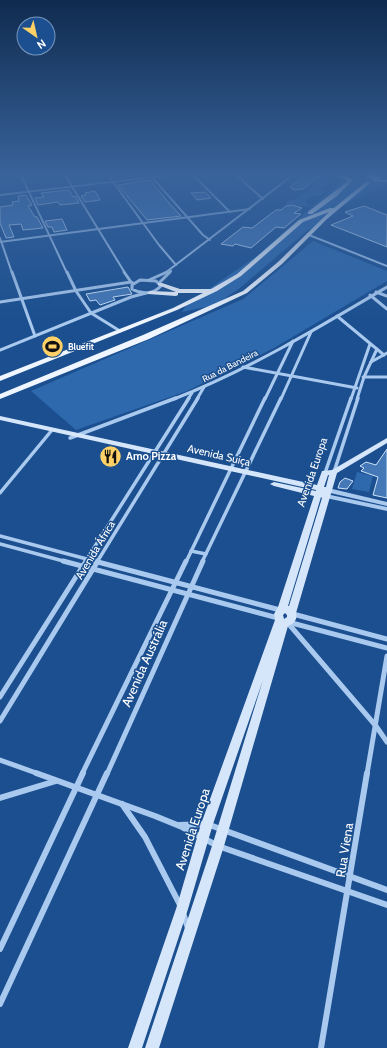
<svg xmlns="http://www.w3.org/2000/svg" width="387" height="1048" font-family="Cabin,sans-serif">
<rect width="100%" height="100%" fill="#1b4f8f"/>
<g fill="#2e69ad">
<path d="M347,176L387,182V185L334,208L322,217L324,218L311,229H309L240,288L215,305L182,312L187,304L258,255Z"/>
<path d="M322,178L333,180L326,186H323L319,189L327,191C318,199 314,193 305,201L310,206C301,207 296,204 287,205L285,203L288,201L297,199Z"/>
<path d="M313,241L387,271V281L274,348L187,391L76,430L31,391L243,299Z"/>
<path d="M357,472L373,476L369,492L352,489Z"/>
</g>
<g fill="#4478b7" stroke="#cfe3fa">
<path d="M304,175H322L303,189L294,190L290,187Z"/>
<path d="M150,180L169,203L181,216L147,220L118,185Z"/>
<path d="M69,190L73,197L75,196L79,203L60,205L58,202L38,205L35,198L44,197L41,193Z"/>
<path d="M95,191L100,200L85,202L81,196L86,195L85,193Z"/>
<path d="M205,192L211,198L197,200L191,193Z"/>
<path d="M26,195L32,205L28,206L35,217H37L43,228L23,230L21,224L9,225L14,237L6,238L0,223V207L13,205L12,202L19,201L18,196Z"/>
<path d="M292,205L302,208L294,213L301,214L284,228L276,227L251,248L235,244L233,246L221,244L243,227L252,228L276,210H281L286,206Z"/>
<path d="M364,206L387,215V247L331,225L353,216L345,212Z"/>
<path d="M62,219L67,230L54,232L52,227H48L45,221Z"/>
<path d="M128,287L132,294L113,297L115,300L100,305L96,300L90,301L86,294Z"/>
<path d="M387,449V498L373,495L378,477L361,471L364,468L360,466L366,462L376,465Z"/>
<path d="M345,478L353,481L347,489L338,488L340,482Z"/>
</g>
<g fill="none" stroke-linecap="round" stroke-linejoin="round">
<path stroke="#3d69a0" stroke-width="5.5" stroke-dasharray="5.5 3" stroke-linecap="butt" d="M365,182L372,175"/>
<g stroke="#a9c9ee" stroke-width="2">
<path d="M21,175L67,273"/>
<path d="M65,175L125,273"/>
<path d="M108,175L159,245L176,265"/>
<path d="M150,175L203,235L210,240"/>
<path d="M193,175L230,212"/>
<path d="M236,175L263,199"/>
<path d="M309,235L387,266"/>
<path d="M0,238L12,273"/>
<path d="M0,242L250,209"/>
<path d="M165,273L293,175"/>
<path d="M169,273L171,271"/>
</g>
<g stroke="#a9c9ee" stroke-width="3">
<path d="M12,272L35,336"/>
<path d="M67,272L76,291L91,313L120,331"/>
<path d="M124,272L131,282"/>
<path d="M140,280L156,281L161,286C153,294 142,295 132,289V285Z"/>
<path d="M149,280L167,272"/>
<path d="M159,283L170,272"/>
<path d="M376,292L387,296"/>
<path d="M370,295L387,309"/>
<path d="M0,302L131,282L133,283"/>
<path d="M337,316L384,355"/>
<path d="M0,350L131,297L146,293"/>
<path d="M371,362L387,353"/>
<path d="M243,367L357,388"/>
<path d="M363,377H387"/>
<path d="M174,399C248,370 318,328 387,287"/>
<path d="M188,399L192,393"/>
<path d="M197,399L204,387"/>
<path d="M265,399L293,341"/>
<path d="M281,399L311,332"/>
<path d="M351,399L370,344"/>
<path d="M357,399L364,377L377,349"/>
</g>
<g stroke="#a9c9ee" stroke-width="3.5">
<path d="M70,438L176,398"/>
<path d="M334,472L358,398"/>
<path d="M325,473L351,398"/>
<path d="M0,493L52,430"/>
<path d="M0,536L98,562"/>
<path d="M0,544L67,562"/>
<path d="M191,551L206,554"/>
<path d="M85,562L189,398"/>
<path d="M97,562L198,398"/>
<path d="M186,562L265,398"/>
<path d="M202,562L281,398"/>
</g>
<g stroke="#a9c9ee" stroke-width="5">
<path d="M63,561L278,618"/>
<path d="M94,561L280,610"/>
<path d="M293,614L387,639"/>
<path d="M287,622L376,726L387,742"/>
<path d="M288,622L387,648"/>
<path d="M0,697L86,561"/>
<path d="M0,721L98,561"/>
<path d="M0,760L39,774"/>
<path d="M82,774L186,561"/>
<path d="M107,774L203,561"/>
<path d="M367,774L387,656"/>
</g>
<g stroke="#a9c9ee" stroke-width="6">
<path d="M36,773L155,816L182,827L218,846L387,905"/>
<path d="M0,798L56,781"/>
<path d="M122,804L145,837L180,905"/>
<path d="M179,825L207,824L387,890"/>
<path d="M183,913L188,928"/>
<path d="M0,949L83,773"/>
<path d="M0,1004L107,773"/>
<path d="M321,1048L367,773"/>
</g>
<g fill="#a9c9ee" fill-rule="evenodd">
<path d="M166,175H177L0,196V194Z"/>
<path d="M326,488H328L387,502V506L326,492L325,490Z"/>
<path d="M324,494H326L387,507V511L326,498L323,496Z"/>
</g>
<path fill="#d6e6fa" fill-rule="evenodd" d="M0,416L317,485L322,471L332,470L387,438V443L337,473L296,613C298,619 294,624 288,626L224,846L159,1048H145L212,846L263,680L213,824L188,909L142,1048H128L176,909L201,824L275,620L274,614L278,607L314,496L274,486L270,484L274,482L316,491V490L0,420ZM328,475H329L326,487H324ZM321,497L322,498L289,606H288ZM285,613L287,615V617L284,619L283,615Z"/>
<g fill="#f0f6ff" fill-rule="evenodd">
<path d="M337,175H343L353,180L337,196L312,214H308V212L348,181Z"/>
<path d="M371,179L387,180V182L373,181Z"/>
<path d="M366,182L370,183L327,219L282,264L247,293L149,339L0,399V394L143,335L243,291L278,262L329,212L303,222L241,276L217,291L177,310L0,381V376L173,308L203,293H178V295L176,296L148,294L147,293L150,291L176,292L158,285V283H162L180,289H211L237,274L299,220L330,208H334Z"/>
</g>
<path stroke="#f0f6ff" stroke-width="5.5" d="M368,175L378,177"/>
</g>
<linearGradient id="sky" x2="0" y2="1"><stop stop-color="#0f2b4f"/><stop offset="0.54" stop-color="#39639b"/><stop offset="1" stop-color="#39639b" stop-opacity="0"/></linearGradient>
<rect width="387" height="322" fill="url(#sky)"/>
<defs>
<symbol id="stadium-disc" viewBox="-11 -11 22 22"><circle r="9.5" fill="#ffd166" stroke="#1b4f8f"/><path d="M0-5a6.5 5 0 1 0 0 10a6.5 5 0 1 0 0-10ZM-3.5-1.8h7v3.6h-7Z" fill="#111"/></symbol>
<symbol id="restaurant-disc" viewBox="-11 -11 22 22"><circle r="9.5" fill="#ffd166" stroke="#1b4f8f"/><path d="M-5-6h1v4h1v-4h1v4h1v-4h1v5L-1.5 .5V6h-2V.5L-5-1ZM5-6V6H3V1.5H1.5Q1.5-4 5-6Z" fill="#111"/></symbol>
</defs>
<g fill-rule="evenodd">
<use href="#stadium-disc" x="40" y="334" width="25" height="25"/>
<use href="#restaurant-disc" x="98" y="444" width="25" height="25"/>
</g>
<g text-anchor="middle" stroke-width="3" stroke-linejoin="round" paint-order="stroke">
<g font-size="9" font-weight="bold" fill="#fff" stroke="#1b4f8f" text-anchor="start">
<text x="68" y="350">Bluefit</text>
</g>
<g font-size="9" fill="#fff" stroke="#1b4f8f">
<text transform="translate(230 366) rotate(-27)" y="3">Rua da Bandeira</text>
</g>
<g font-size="11" fill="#fff" stroke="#1b4f8f">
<text transform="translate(219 455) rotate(13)" y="4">Avenida Suiça</text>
<text transform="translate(312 472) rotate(-71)" y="4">Avenida Europa</text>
<text transform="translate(95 550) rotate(-59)" y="4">Avenida África</text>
</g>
<g font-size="11" font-weight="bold" fill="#fff" stroke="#1b4f8f" text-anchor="start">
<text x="126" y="460">Amo Pizza</text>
</g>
<g font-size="13" fill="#fff" stroke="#1b4f8f">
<text transform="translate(144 663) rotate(-66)" y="5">Avenida Austrália</text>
<text transform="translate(192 829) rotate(-72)" y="5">Avenida Europa</text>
<text transform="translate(344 850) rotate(-81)" y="5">Rua Viena</text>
</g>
</g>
<g transform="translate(36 36) rotate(146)"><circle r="19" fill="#1b4f8f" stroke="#7695bc"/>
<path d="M0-3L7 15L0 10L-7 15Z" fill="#ffd166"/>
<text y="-6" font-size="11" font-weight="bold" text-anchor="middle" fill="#ffffff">N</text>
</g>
</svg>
